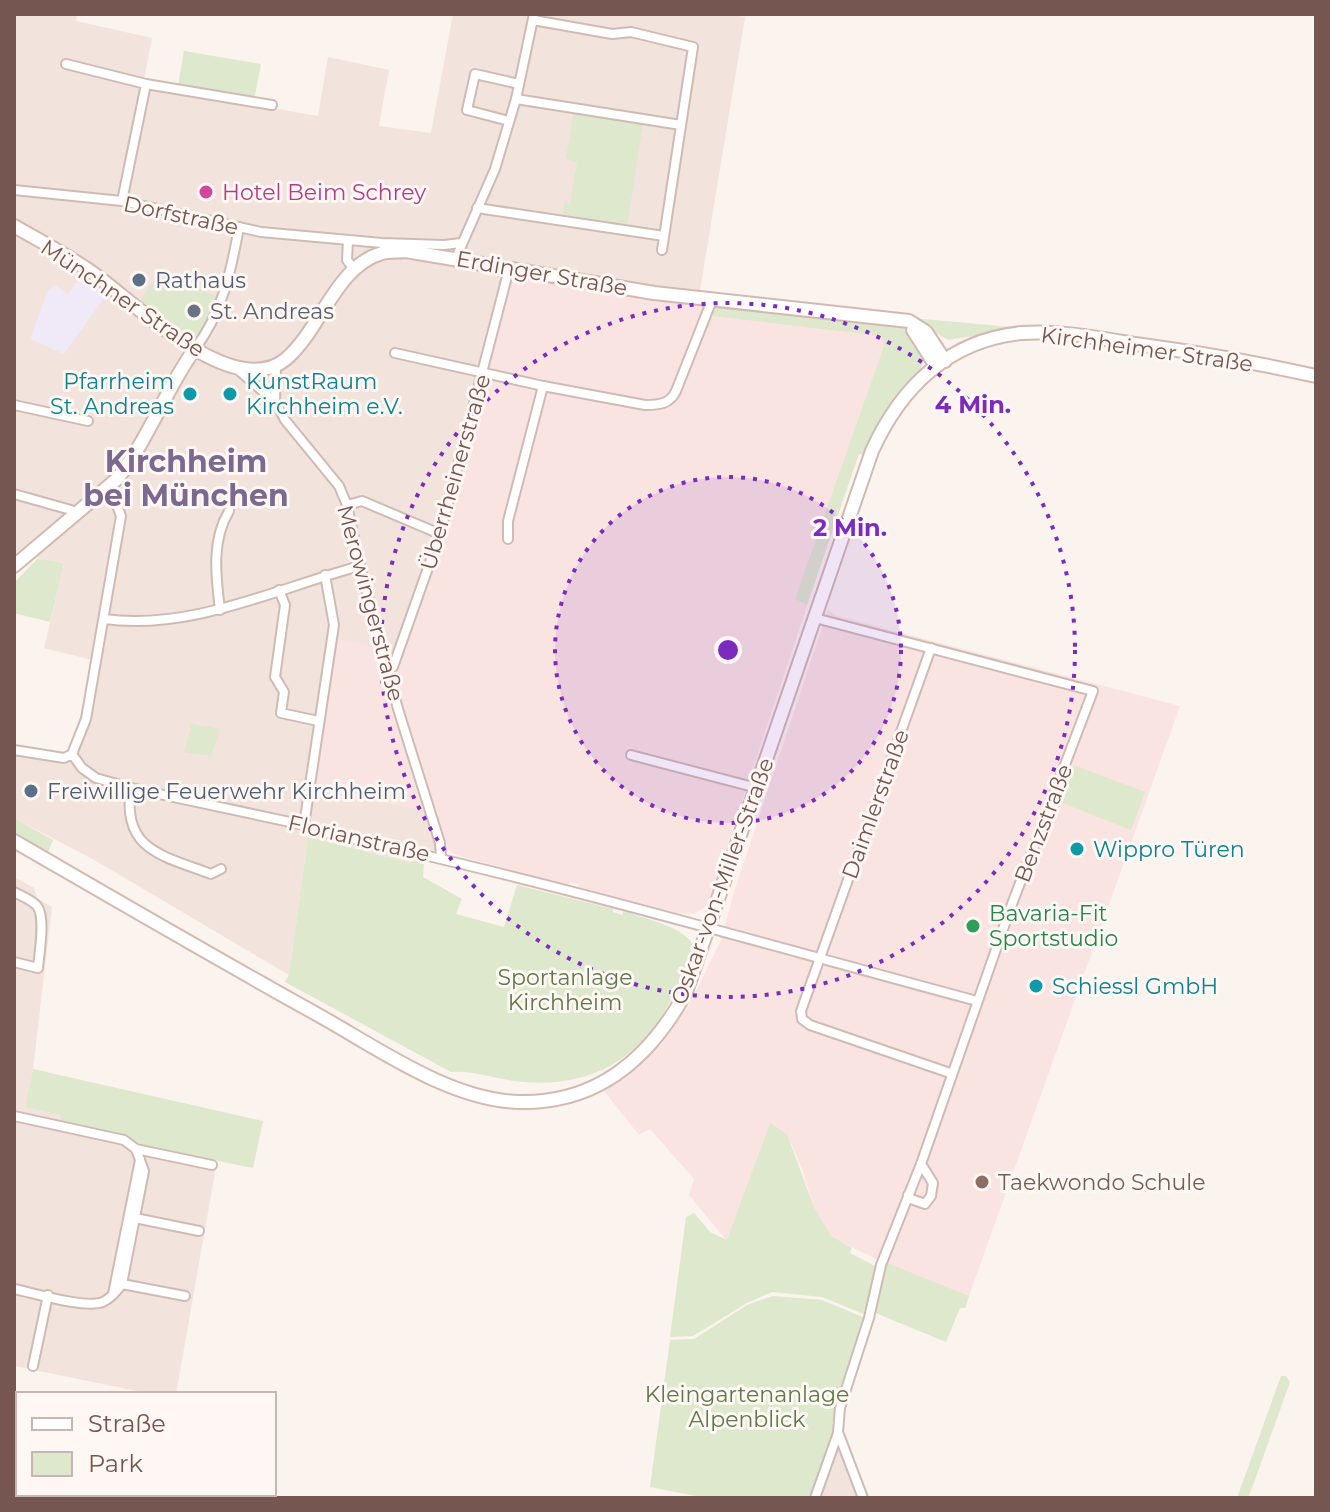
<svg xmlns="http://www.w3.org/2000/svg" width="1330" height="1512" font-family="Montserrat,sans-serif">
<rect width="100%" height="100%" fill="#fbf3ed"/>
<g fill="#f2e3dc">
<path d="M14,14H77L76,21L152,38L143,85L318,116L328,57L389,70L379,126L431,133L453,14H731L745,17L698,303L513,274L445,533L403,652L335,639L313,788L425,810L437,842L438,864L419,859L410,863L308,837L289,975L96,861L14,818V744L55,752H64L73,747L93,660L44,648L64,565L19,552L14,556Z"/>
<path d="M14,877L34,888L37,898L52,907L33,1069L25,1107L61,1115V1121L131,1139L146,1146L217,1161L176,1394H152L14,1366Z"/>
<path d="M837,1448L840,1452L859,1498H817Z"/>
</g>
<g fill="#fae4e2">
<path d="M513,273L581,286L900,327L710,897L705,907L694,914L675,913L578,888L579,884L570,882L568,885L456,855L437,842L425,810L313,788L335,639L403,651L445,533Z"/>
<path d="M828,610L837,616L1180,706L969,1296L878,1260L831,1237L813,1205L802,1169L787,1134L770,1124L727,1241L689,1195L694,1179L650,1129L639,1135L604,1091L644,1062L668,1035L689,1005L721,940L734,892Z"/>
</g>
<path fill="#efe9f8" d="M81,276L108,293L64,354L30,339L47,293L54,284L68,294Z"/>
<g fill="#dde8cc">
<path d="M184,51L261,64L254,100L178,86Z"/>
<path d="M574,111L643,123L627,225L563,214L565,203L570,204L577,163L566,158Z"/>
<path d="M162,269L216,297L208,321L193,339L140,301Z"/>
<path d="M716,304L900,326L902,324L908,329L925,357L920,371L890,405L865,455L859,454L807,605L795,599L884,346L882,336L712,316Z"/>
<path d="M912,318L1011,327L1018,329L948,340Z"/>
<path d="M38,558L64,564L50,622L14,613V583Z"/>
<path d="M192,724L220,729L211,756L184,752Z"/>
<path d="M1074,765L1145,792L1131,830L1060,802Z"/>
<path d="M14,818L53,840L48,852L14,832Z"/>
<path d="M308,837L410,863L419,859L424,861L423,877L462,899L456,914L504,927L517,885L613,909V912L622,915L624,911C642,918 688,928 693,946C667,1030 619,1090 523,1082C498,1080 475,1070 451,1072L285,982L289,975Z"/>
<path d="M33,1069L263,1121L253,1168L146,1146L131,1139L61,1121V1115L25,1107Z"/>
<path d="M770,1123L787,1134L813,1205L831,1236L852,1248L850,1253L877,1267L885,1262L969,1296L965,1308H960L946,1342L868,1310L866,1315L822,1297L772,1292L747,1303L693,1336L670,1337L686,1217L694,1213L710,1232L727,1240Z"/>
<path d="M773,1296L822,1300L865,1318L832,1424L836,1430L813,1498H705L650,1487L670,1340L694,1339L747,1305Z"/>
<path d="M1281,1376H1286L1290,1382L1252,1488L1248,1498H1237Z"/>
</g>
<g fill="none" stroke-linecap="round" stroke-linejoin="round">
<defs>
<g id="street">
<path d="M533,20L612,34L631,32L693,47L662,250"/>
<path d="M66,64L146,84L122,201"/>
<path d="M146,84L272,105"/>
<path d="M516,99L681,125"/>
<path d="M509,121L467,110L475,74L519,84"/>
<path d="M14,190L122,201L261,232L382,243L444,245L461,243"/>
<path d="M477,208L664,236"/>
<path d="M348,240L347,260L353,268"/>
<path d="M456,258L495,169L516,99L534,14"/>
<path d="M194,350C222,314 231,272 239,227"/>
<path d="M395,353L543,386L645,405C659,405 670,404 676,391L712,300"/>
<path d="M276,366L275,401L285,420L339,486L347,505L360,566L398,709L440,843L441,857"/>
<path d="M236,368L274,401"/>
<path d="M14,405L88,421"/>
<path d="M14,494L71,510L77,515"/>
<path d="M347,505L362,501L440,534"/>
<path d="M508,539V521L543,386"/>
<path d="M279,590L285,605L275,677L284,692L281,713L318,721"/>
<path d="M220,610C216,577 211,541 229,511"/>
<path d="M815,618L1093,691L1009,912L921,1164L881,1265L869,1318L840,1408L838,1432L863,1498"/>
<path d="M104,619C192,631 277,588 360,566"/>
<path d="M931,648L801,1011L802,1019L810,1025L950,1073"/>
<path d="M388,670L393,667L440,534L509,269"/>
<path d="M14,750L64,758L72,754L82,768L96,778L131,788L304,825L326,833C546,880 761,943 977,1001"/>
<path d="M72,754L86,719L121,516L115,500L106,491"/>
<path d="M631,755L757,788"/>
<path d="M131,788C121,850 163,856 211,874L221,869"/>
<path d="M304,825L334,625L325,575"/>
<path d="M14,892C21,896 32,900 37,906C46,917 39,954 38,968L14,962"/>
<path d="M14,1116L124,1140L136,1149L144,1171L122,1284C117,1291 111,1298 103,1302C85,1309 34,1293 14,1289"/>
<path d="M136,1149L212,1165"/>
<path d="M908,1195L911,1199L925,1204L931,1196L933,1183L921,1164"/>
<path d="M135,1218L199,1231"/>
<path d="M122,1284L185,1296"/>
<path d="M113,1294L140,1160"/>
<path d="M33,1366L48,1295"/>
<path d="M815,1498L838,1433"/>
</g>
<g id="secondary">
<path d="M14,226C42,242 71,257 97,276C137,305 234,402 286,359C321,329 336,266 382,253C389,251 398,252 406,251L654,293L909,321L926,332L945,361"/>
<path d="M913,330L936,366"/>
<path d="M14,566L117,479C148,440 165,391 194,350"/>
<path d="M14,841C116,900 217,959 320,1016C379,1049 450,1100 519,1102C598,1104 650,1058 686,992L872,451C901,387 949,340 1022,333C1061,330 1103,339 1142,345C1201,353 1258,363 1316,376"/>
</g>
</defs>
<use href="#street" stroke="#cfbbb5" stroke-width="12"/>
<use href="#secondary" stroke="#d2bab3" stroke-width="16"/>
<use href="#street" stroke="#fff" stroke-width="8"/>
<use href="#secondary" stroke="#fff" stroke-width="12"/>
</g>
<circle cx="728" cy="650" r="173" fill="#7b2cbf" fill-opacity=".12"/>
<g fill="none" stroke="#7b2cbf" stroke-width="4" stroke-dasharray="4 8">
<circle cx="728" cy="650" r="173"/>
<circle cx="728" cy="650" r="347"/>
</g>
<circle fill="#d1479c" stroke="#fef7f3" stroke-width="3" cx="206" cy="192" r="8"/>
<g fill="#5c6f8a" stroke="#fef7f3" stroke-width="3">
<circle cx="139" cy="280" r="8"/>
<circle cx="31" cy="791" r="8"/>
</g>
<circle fill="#6b7280" stroke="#fef7f3" stroke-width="3" cx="194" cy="311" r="8"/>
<g fill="#0f9aa8" stroke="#fef7f3" stroke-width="3">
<circle cx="190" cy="394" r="8"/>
<circle cx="230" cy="394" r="8"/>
<circle cx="1077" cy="849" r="8"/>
<circle cx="1036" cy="986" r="8"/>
</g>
<circle fill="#2e9e5b" stroke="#fef7f3" stroke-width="3" cx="973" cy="926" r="8"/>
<circle fill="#8d6e63" stroke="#fef7f3" stroke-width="3" cx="982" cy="1182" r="8"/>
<g text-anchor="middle" stroke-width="6" stroke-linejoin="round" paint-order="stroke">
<g font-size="22" fill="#b23c85" stroke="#fef7f3" text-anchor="start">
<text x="222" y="200">Hotel Beim Schrey</text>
</g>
<g font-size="22" fill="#755651" stroke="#fef7f3">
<text transform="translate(181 215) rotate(12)" y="8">Dorfstraße</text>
<text transform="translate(542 273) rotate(10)" y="8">Erdinger Straße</text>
<text transform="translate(123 298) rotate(34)" y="8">Münchner Straße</text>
<text transform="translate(1147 349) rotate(8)" y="8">Kirchheimer Straße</text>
<text transform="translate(455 472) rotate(-74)" y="8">Überrheinerstraße</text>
<text transform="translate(371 603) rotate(75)" y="8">Merowingerstraße</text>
<text transform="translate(875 804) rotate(-70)" y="8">Daimlerstraße</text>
<text transform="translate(1043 823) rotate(-69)" y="8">Benzstraße</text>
<text transform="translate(359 838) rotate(13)" y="8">Florianstraße</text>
<text transform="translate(722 881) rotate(-70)" y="8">Oskar-von-Miller-Straße</text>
</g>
<g font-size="22" fill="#4e5e75" stroke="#fef7f3" text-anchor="start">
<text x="155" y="288">Rathaus</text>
<text x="47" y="799">Freiwillige Feuerwehr Kirchheim</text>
</g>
<g font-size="22" fill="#5b616d" stroke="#fef7f3" text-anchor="start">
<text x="210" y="319">St. Andreas</text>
</g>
<g font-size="22" fill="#0d838f" stroke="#fef7f3" text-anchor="start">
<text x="174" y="389" text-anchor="end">Pfarrheim<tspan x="174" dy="25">St. Andreas</tspan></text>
<text x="246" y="389">KunstRaum<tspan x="246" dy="25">Kirchheim e.V.</tspan></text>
<text x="1093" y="857">Wippro Türen</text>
<text x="1052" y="994">Schiessl GmbH</text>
</g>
<g font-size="22" fill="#27864d" stroke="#fef7f3" text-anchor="start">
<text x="989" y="921">Bavaria-Fit<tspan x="989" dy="25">Sportstudio</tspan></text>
</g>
<g font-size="22" fill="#61794a" stroke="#fef7f3">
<text x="565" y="985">Sportanlage<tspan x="565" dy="25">Kirchheim</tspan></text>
<text x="747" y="1402">Kleingartenanlage<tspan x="747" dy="25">Alpenblick</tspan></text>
</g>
<g font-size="22" fill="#785e54" stroke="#fef7f3" text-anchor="start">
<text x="998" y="1190">Taekwondo Schule</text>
</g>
<g font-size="30" font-weight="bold" fill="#7b6990" stroke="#fef7f3">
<text x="186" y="472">Kirchheim<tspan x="186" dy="34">bei München</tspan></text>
</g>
</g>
<circle cx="728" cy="650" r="12" fill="#7b2cbf" stroke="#fef7f3" stroke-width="4"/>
<g font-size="24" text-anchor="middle" font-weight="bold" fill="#7b2cbf" stroke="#fef7f3" stroke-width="6" stroke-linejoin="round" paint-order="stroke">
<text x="973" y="413">4 Min.</text>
<text x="850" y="536">2 Min.</text>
</g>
<rect width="1330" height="1512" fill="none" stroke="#755651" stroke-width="32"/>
<rect x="16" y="1392" width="260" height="104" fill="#fef7f3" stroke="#c7b7b2" stroke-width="2"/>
<rect x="32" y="1418" width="40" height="12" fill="#ffffff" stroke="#c7b7b2" stroke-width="2"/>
<text x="88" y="1432" font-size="24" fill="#755651">Straße</text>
<rect x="32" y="1452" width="40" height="24" fill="#dde8cc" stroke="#c7b7b2" stroke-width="2"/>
<text x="88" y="1472" font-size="24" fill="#755651">Park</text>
</svg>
